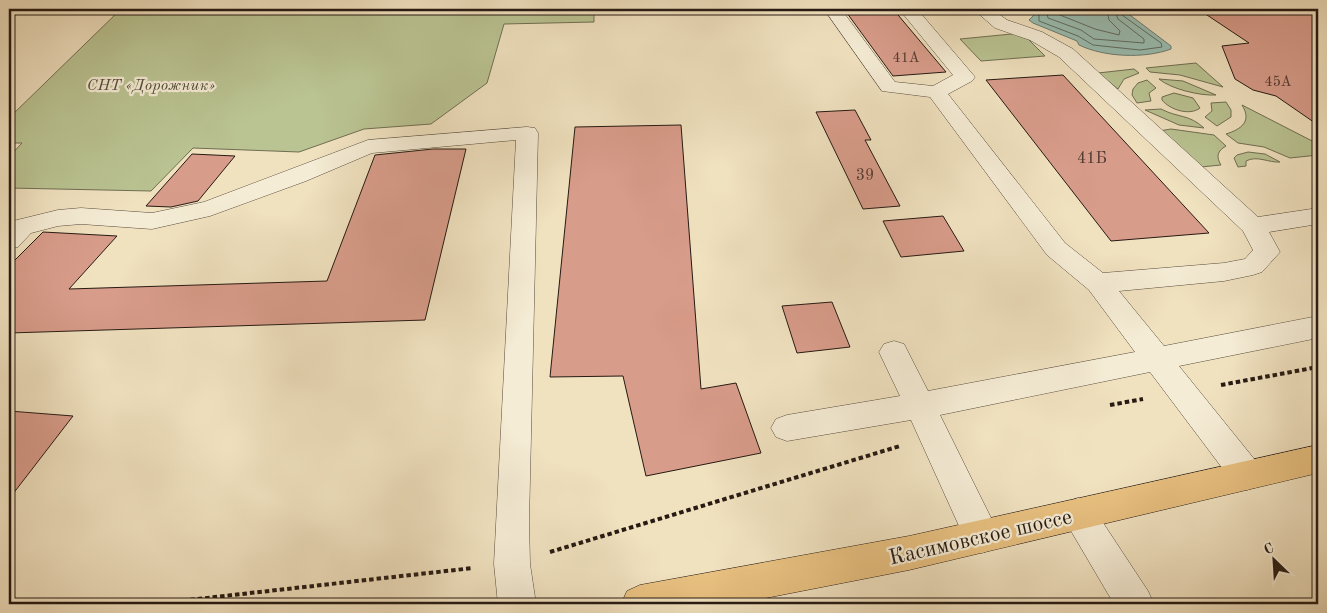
<svg xmlns="http://www.w3.org/2000/svg" width="1327" height="613" font-family="'Old Standard TT',serif">
<rect width="100%" height="100%" fill="#f0e1bf"/>
<filter id="stains"><feTurbulence type="fractalNoise" baseFrequency=".004" numOctaves="4"/><feColorMatrix values="0 0 0 0 .2 0 0 0 0 .09 0 0 0 0 .02 0 0 0 .5 -.17"/></filter>
<radialGradient id="worn" r=".72"><stop offset=".6" stop-color="#630" stop-opacity="0"/><stop offset="1" stop-color="#630" stop-opacity=".3"/></radialGradient>
<g fill="#bac392" stroke="#706e52">
<path d="M121,9H594V22L504,24L487,83L431,124L364,129L299,152L193,148L151,191L9,188V157L22,143H9V118Z"/>
<path d="M1022,33L1045,56L981,61L960,39Z"/>
<path d="M1196,63L1223,87L1180,75L1150,72L1146,68Z"/>
<path d="M1134,69L1139,73L1124,79L1118,89L1098,73Z"/>
<path d="M1159,79L1183,81L1216,95C1200,96 1171,89 1159,79Z"/>
<path d="M1147,80L1156,88L1149,93L1151,101L1137,103L1132,95L1133,89L1138,83Z"/>
<path d="M1174,93L1193,98L1200,108C1190,116 1170,110 1162,100V97Z"/>
<path d="M1226,102L1231,110V117L1217,126L1205,117L1212,111L1211,103Z"/>
<path d="M1242,105L1318,144V155L1290,158L1264,147L1238,143L1226,134C1242,129 1252,121 1242,105Z"/>
<path d="M1161,109C1178,118 1189,114 1204,128L1179,125L1145,110Z"/>
<path d="M1171,129L1214,135L1226,146C1217,151 1216,157 1221,165L1201,167L1159,131Z"/>
<path d="M1248,152L1265,154L1280,162C1269,163 1257,155 1246,161V166L1238,167L1234,158L1237,155Z"/>
</g>
<path fill="#9abeb2" stroke="#6c7c72" d="M1030,9H1122L1171,46V49C1144,59 1104,57 1079,45L1077,41L1033,23L1029,20L1036,13Z"/>
<g fill="none" stroke-linecap="round" stroke-linejoin="round">
<g stroke="#606c62" stroke-width="1">
<path d="M1039,9V21L1078,36L1093,45L1140,50L1162,47L1161,43L1122,15L1120,9"/>
<path d="M1046,9L1048,18L1081,30L1094,39L1144,43V39L1118,19L1114,9"/>
<path d="M1054,9L1055,13L1095,29L1119,35L1120,31L1109,20L1107,9"/>
</g>
</g>
<g fill="#d89c8a" stroke="#261a13">
<path d="M844,9H893L946,72L893,76Z"/>
<path d="M1198,9H1318V125L1276,96L1253,90L1235,79L1222,46L1249,43Z"/>
<path d="M1063,75L1209,233L1111,241L986,80Z"/>
<path d="M855,110L871,140H865L900,206L863,209L816,112Z"/>
<path d="M681,125L701,389L736,383L761,453L646,476L623,376L550,377L575,127Z"/>
<path d="M433,149H466L425,320L9,333V266L43,232L117,236L69,289L327,281L375,155Z"/>
<path d="M192,154L235,156L198,201L171,207L146,206Z"/>
<path d="M943,216L964,251L901,257L883,221Z"/>
<path d="M832,302L850,347L797,353L782,306Z"/>
<path d="M9,411L73,416L9,499Z"/>
</g>
<g fill="none" stroke-linecap="round" stroke-linejoin="round">
<defs>
<g id="minor">
<path d="M824,9H841L895,82L933,86L953,75L899,9H917L975,77L972,81L948,94L1065,243L1103,273L1224,263L1245,259L1253,250L1243,231L1059,57L1030,40L995,28L973,9H992L1007,20L1042,32L1073,49L1258,217L1318,208V224L1269,232L1280,252L1262,272L1253,275L1224,281L1119,291L1164,346L1318,316V338L1179,366L1259,465L1264,475L1259,485L1247,490L1235,485L1150,372L940,415L1000,536L995,548L982,553L969,548L911,420L787,441L776,437L771,428L776,419L787,415L900,396L879,352L884,344L894,341L904,344L928,391L1135,352L1089,290L1047,255L930,97L882,91Z"/>
<path d="M527,127L535,128L538,133L529,522L530,564L536,604H498L494,564L516,140L372,153L306,181L210,216L152,229L81,224L58,226L31,233L18,247L9,249V226L13,221L58,210L81,208L152,213L204,202L368,140Z"/>
<path d="M1078,498L1090,503L1148,591L1154,604H1114L1061,514L1066,503Z"/>
</g>
<path id="major" d="M1318,445V473L909,570L735,604H621L627,591L640,585L909,536Z"/>
</defs>
<use href="#minor" stroke="#584c3e" stroke-width="1"/>
<use href="#major" stroke="#261a13" stroke-width="1"/>
<g stroke="#261a13" stroke-width="4" stroke-dasharray="4.5 3" stroke-linecap="butt">
<path d="M1221,385L1318,367"/>
<path d="M1110,405L1143,399"/>
<path d="M550,552L900,446"/>
<path d="M153,604L473,568"/>
</g>
<use href="#minor" fill="#f5ecd5" fill-rule="evenodd"/>
<use href="#major" fill="#e8c080" fill-rule="evenodd"/>
</g>
<g text-anchor="middle" stroke-width="4.5" stroke-linejoin="round" paint-order="stroke">
<g font-size="14" fill="#523a31">
<text x="906" y="62">41А</text>
<text x="1278" y="86">45А</text>
</g>
<g font-size="16" font-style="italic" fill="#524d39" stroke="#f5ecd5">
<text x="151" y="90">СНТ «Дорожник»</text>
</g>
<g font-size="16" fill="#523a31">
<text x="1092" y="163">41Б</text>
<text x="865" y="180">39</text>
</g>
<g font-size="22" fill="#261a13" stroke="#f5ecd5">
<text transform="translate(980 536) rotate(-13)" y="8">Касимовское шоссе</text>
</g>
</g>
<rect width="1327" height="613" fill="none" stroke="#f0e1bf" stroke-width="30"/>
<rect x="10" y="10" width="1307" height="593" fill="none" stroke="#261a13" stroke-width="2.5"/>
<rect x="15" y="15" width="1297" height="583" fill="none" stroke="#261a13"/>
<g transform="translate(1274 560) rotate(335)" stroke="#f5ecd5" stroke-width="4" paint-order="stroke">
<path d="M0-4L9 19L0 12L-9 19Z" fill="#261a13"/>
<text y="-8" font-size="14" font-weight="bold" text-anchor="middle" fill="#261a13">С</text>
</g>
<rect width="100%" height="100%" filter="url(#stains)"/>
<rect width="100%" height="100%" fill="url(#worn)"/>
</svg>
